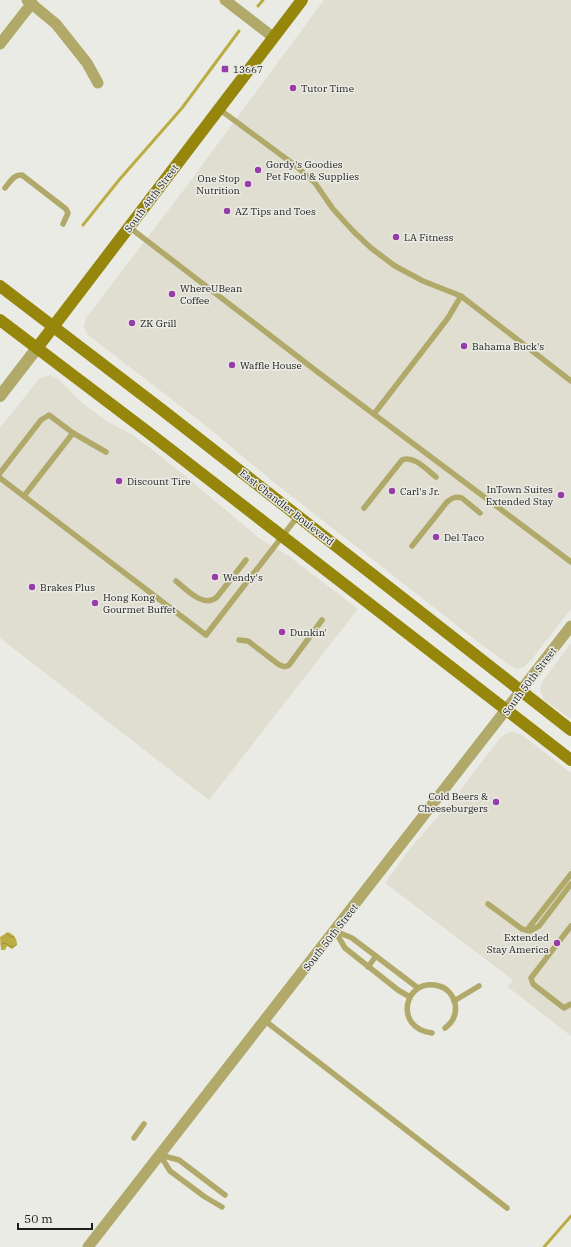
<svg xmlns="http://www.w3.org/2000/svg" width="571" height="1247" font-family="'IBM Plex Serif',serif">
<defs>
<pattern id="water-waves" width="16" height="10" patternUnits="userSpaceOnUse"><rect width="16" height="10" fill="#bbad44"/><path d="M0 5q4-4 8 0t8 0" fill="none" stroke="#a0943b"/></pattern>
</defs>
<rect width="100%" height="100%" fill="#ebebe5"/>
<g fill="#e0ded1">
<path d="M324,0H571V609L531,660L524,667L517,669L511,666L482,645L271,480L205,425L88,335L84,327L86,318L183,191Z"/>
<path d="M50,375L59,379L82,403L108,422L133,435L183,474L259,538L290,557L358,609L209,800L0,638V428L39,379Z"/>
<path d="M571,643V719L544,700L540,690L542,682Z"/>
<path d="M514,732L522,735L571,773V1036L508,987L513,980L385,883L408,851L455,797L501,737L507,733Z"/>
</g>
<path fill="url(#water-waves)" d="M8,932C14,935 17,938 17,945L12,949L7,946L5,950H1L0,937Z"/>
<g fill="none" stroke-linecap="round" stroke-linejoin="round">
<g stroke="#bbad44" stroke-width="3">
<path d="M258,6L263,0"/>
<path d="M83,225L119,180L182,108L239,31"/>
<path d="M544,1247L571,1216"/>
</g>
<g stroke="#b1a96a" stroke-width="5.5">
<path d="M219,109L296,166L315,183L333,209L354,232L371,248L395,266L423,281L461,296L571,381"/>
<path d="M5,188C10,182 14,174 22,175L66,209L68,213L63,224"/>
<path d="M129,227L319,373L571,562"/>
<path d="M374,414L448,318L461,296"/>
<path d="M0,473L41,420L49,415L73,433L106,452"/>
<path d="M0,478L206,635L298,516"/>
<path d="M24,496L73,433"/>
<path d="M364,508L402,460C414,455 427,470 436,477"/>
<path d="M412,546L447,502C452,498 456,496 462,498L480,513"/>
<path d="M176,581C186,589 204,609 217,597L246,560"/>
<path d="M239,640L248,641L278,664C282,666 285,668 289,665L322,620"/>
<path d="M488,904L522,929L530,931L539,926L571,884"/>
<path d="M571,926L531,978L533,984L564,1008L571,1004"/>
<path d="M527,930L571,874"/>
<path d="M368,967L376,956"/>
<path d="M410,997L398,990L345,948L335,931L352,938L418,988"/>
<path d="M454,1001L479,986"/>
<path d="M264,1020L507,1208"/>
<path d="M432,1033C392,1028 405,976 439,986C447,988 453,995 455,1003C457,1013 453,1022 445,1028"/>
<path d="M134,1138L144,1124"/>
<path d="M160,1155L170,1171L205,1197L222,1207"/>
<path d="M160,1155L179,1160L225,1195"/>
</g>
<g stroke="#b1a96a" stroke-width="11">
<path d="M27,0L56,24L87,63L98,83"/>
<path d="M225,0L273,37"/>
<path d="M0,44L32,3"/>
<path d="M88,1247L571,626"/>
</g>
<path stroke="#b1a96a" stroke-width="12" d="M0,396L37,348"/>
<g stroke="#96870c" stroke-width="12">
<path d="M0,286L161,409L571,730"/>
<path d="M0,320L153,436L571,760"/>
<path d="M37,348L302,0"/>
</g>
</g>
<g fill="#963da9" stroke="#ebebe5" stroke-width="1.5">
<rect x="221" y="65" width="8" height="8" rx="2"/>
<circle cx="293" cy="88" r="4"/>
<circle cx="258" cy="170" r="4"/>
<circle cx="248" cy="184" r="4"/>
<circle cx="227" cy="211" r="4"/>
<circle cx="396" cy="237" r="4"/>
<circle cx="172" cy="294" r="4"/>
<circle cx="132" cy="323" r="4"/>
<circle cx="464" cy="346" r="4"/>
<circle cx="232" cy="365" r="4"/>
<circle cx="119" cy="481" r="4"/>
<circle cx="392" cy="491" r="4"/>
<circle cx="561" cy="495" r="4"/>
<circle cx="436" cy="537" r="4"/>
<circle cx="215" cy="577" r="4"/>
<circle cx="32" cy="587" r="4"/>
<circle cx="95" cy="603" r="4"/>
<circle cx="282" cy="632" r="4"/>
<circle cx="496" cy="802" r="4"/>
<circle cx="557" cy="943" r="4"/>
</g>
<g text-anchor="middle" stroke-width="3" stroke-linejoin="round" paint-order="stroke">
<g font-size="10" fill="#1d1d1b" stroke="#ebebe5" text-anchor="start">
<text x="233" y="73">13667</text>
<text x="301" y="92">Tutor Time</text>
<text x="266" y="168">Gordy's Goodies<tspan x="266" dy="12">Pet Food &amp; Supplies</tspan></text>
<text x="240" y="182" text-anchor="end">One Stop<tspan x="240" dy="12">Nutrition</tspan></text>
<text x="235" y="215">AZ Tips and Toes</text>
<text x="404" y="241">LA Fitness</text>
<text x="180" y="292">WhereUBean<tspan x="180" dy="12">Coffee</tspan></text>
<text x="140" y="327">ZK Grill</text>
<text x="472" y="350">Bahama Buck's</text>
<text x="240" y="369">Waffle House</text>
<text x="127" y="485">Discount Tire</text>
<text x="553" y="493" text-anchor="end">InTown Suites<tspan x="553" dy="12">Extended Stay</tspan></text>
<text x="400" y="495">Carl's Jr.</text>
<text x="444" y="541">Del Taco</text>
<text x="223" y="581">Wendy's</text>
<text x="40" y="591">Brakes Plus</text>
<text x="103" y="601">Hong Kong<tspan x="103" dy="12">Gourmet Buffet</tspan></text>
<text x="290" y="636">Dunkin'</text>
<text x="488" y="800" text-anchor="end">Cold Beers &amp;<tspan x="488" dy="12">Cheeseburgers</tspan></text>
<text x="549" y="941" text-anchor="end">Extended<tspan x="549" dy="12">Stay America</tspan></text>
</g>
<g font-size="10" fill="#1d1d1b" stroke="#ebebe5">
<text transform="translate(151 198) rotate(-53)" y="4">South 48th Street</text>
<text transform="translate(287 507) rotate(38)" y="4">East Chandler Boulevard</text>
<text transform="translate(529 681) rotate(-53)" y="4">South 50th Street</text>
<text transform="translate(330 937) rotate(-52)" y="4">South 50th Street</text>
</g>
</g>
<path d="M18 1223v6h74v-6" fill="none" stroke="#1d1d1b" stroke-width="2"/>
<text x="24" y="1223" font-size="12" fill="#1d1d1b" stroke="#ebebe5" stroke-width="3" paint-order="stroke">50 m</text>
</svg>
